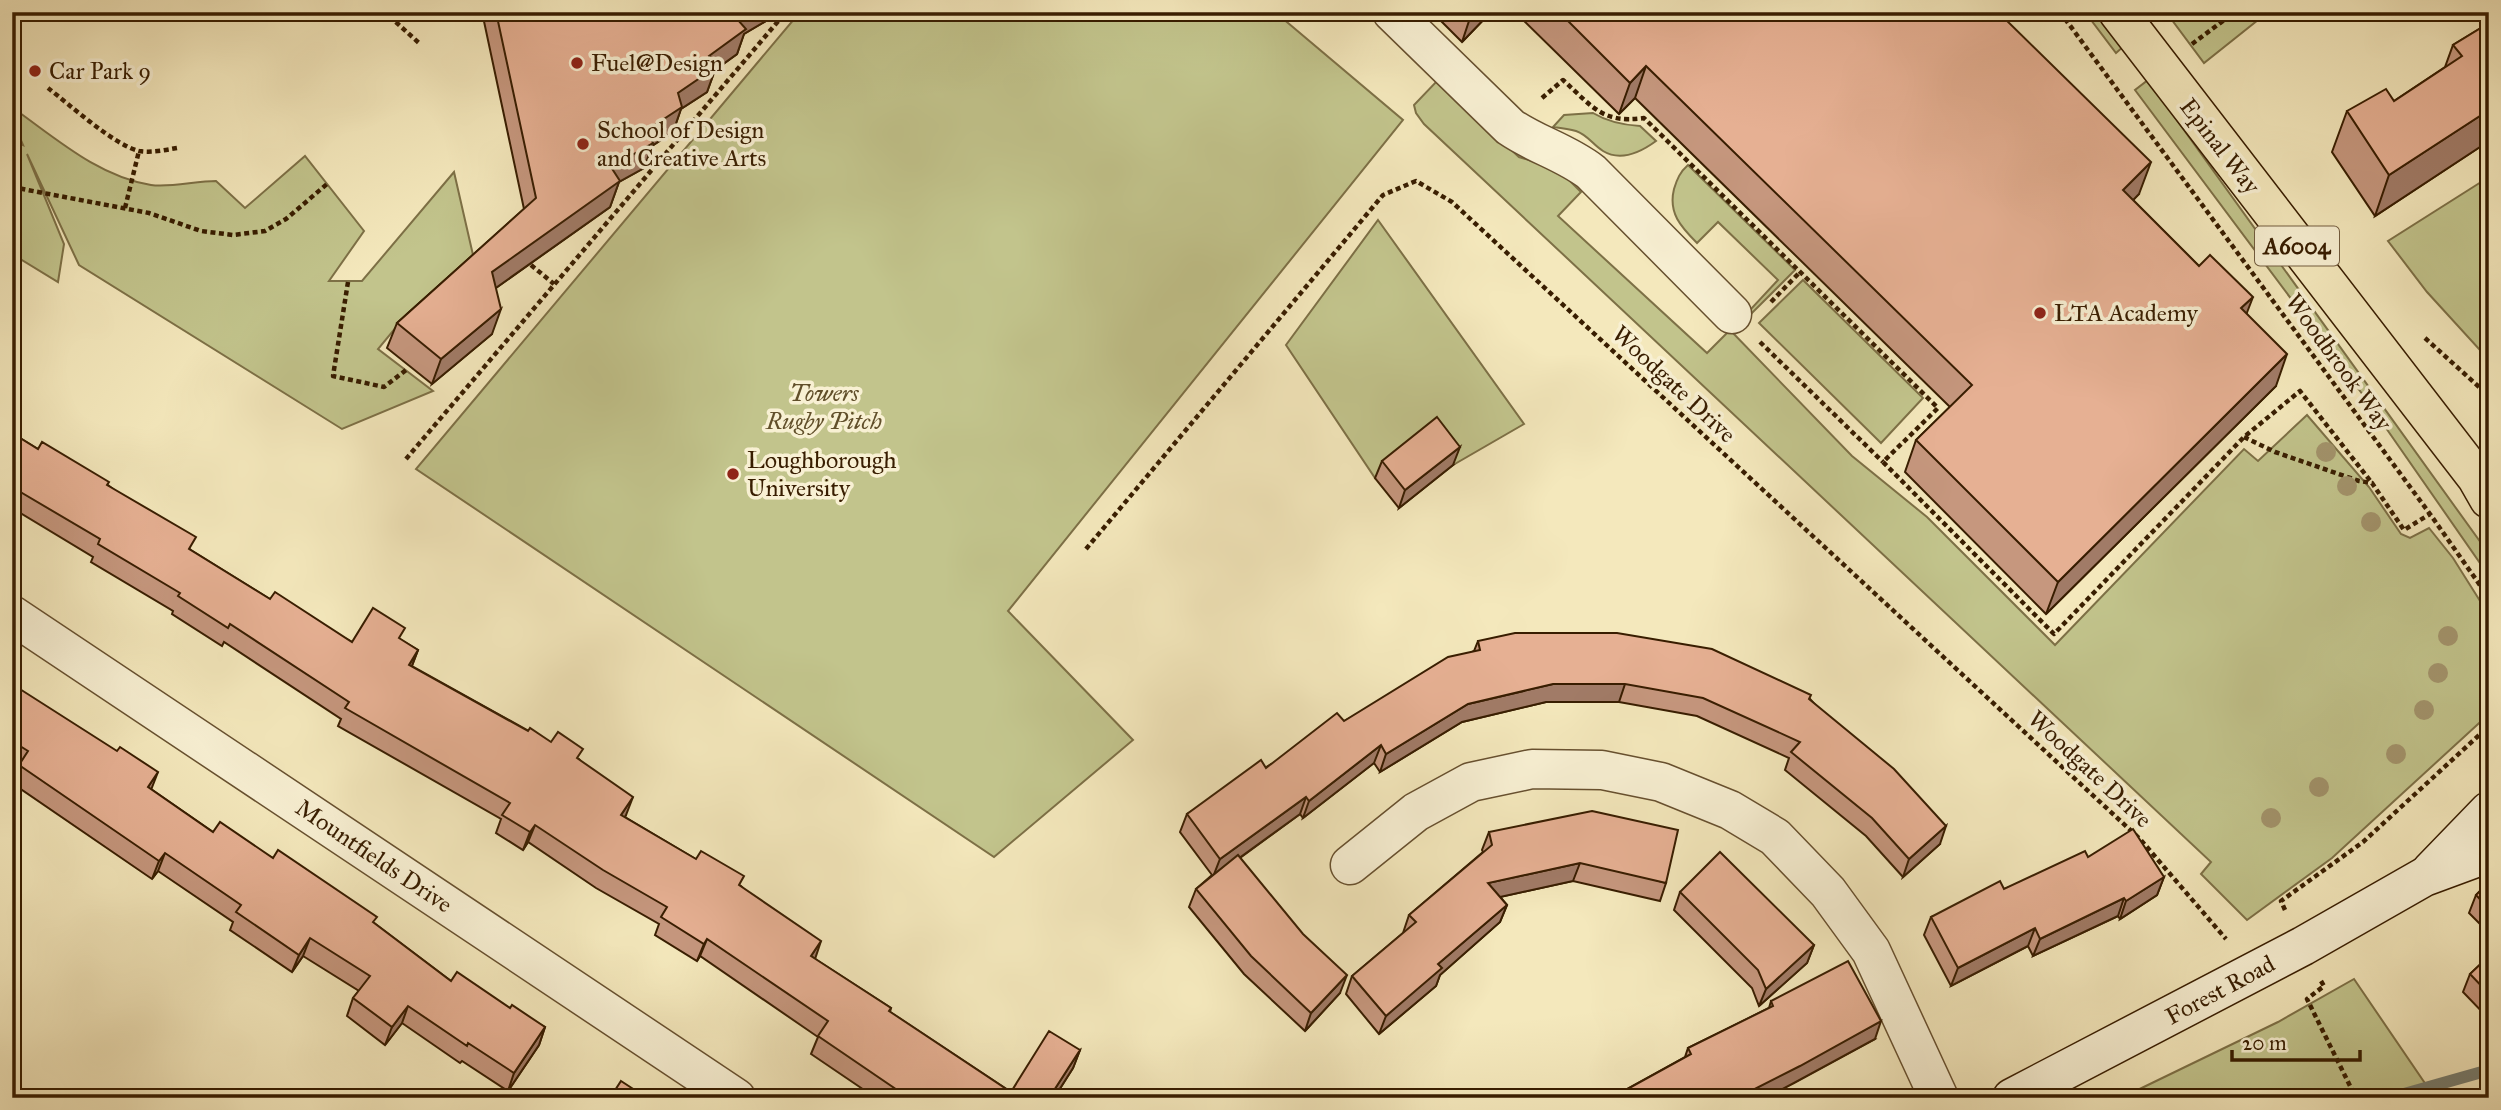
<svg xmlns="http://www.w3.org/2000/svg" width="2501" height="1110" font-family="'IM FELL Great Primer',serif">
<rect width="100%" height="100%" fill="#f4e8bc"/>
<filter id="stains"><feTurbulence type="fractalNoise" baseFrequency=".00286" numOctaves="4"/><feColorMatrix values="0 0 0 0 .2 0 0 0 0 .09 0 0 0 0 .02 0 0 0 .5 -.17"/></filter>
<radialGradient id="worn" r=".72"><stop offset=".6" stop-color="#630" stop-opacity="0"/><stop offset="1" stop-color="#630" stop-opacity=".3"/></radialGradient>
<g fill="#c2c48c" stroke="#7d7046" stroke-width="2">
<path d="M800,12H1275L1403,120L1008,611L1133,740L994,857L416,469Z"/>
<path d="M2085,12H2096L2124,46L2116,53Z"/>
<path d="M2166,12H2268L2204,63Z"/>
<path d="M2148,80L2489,554V576L2363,395L2135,90Z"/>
<path d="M1436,82L1440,83L1519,157L1548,166L1566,177L1581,192L1558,216L1707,353L1730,330L1852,456L1927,517L2055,645L2244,449L2258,461L2307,415L2369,487L2401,534L2410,538L2429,528L2453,558L2487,612L2489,714L2332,858L2247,920L2201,874L2211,862L1424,124L1416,113L1414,105Z"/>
<path d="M20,113C60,142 101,177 151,185C169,188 196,181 216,181L245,208L305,156L364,231L329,281H362L454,172L473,255L407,314L378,349L433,391L342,429L79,265L27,154L64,244L58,282L12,254V140L23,145L15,126Z"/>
<path d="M1593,113C1608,122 1622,125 1640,126L1656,141C1641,152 1621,162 1603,151C1593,145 1588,135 1576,131C1569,129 1561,128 1553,127L1564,115Z"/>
<path d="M1688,165L1795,270L1752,313L1750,310L1778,280L1718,222L1697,243C1681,227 1668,213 1674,189C1677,179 1680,172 1688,165Z"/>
<path d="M2489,177V360L2427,292L2388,241Z"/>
<path d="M1378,220L1524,424L1453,465L1430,436L1375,478L1286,345Z"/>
<path d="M1803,280L1923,398L1881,443L1759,323Z"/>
<path d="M2354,979L2435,1098H2121L2278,1022Z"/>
</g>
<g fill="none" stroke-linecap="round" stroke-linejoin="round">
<path stroke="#777d70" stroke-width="12" d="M2390,1098L2489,1070"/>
<defs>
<g id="street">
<path d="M1392,12L1510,127C1536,145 1565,152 1591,172L1732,314"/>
<path d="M12,615L736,1098"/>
<path d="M1350,865L1416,812L1471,782L1532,769L1602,770L1661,782L1730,810L1775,837L1828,892L1871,951L1939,1098"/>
</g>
<g id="secondary">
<path d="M2431,871L2489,811"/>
<path d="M2012,1098L2303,946L2424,877L2489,853"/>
</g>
<path id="primary" d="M2118,12L2477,478L2489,499"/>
</defs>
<use href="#street" stroke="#67502f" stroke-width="41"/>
<use href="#secondary" stroke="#381d00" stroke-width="41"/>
<use href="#primary" stroke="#381d00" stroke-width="41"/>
<g stroke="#381d00" stroke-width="4.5" stroke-dasharray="5 3.5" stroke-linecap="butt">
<path d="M2060,12L2430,514L2489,598"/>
<path d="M356,15H388L419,43"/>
<path d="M2192,44L2235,12"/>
<path d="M48,88C70,105 114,145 139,151C152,153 165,150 177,148"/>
<path d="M1542,98L1563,80C1592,106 1602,124 1644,118L1938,408L1883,462L2054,634L2244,437L2300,391L2372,483"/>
<path d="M12,187L149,213L201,231L233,235L265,231L286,219L327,184"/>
<path d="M125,208L139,151"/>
<path d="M531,265L554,284"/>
<path d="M348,282L333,376L384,387L406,370"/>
<path d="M1771,302L1800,272"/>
<path d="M2425,338L2489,396"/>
<path d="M1760,342L1883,462"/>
<path d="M2244,437L2275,452L2359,481L2372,483L2404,530L2430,514"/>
<path d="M406,459L786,12"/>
<path d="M1086,549L1383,195L1416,181L1452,202L2140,839L2226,939"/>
<path d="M2285,910L2281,901L2363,842L2489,726"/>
<path d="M2321,981L2324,986L2307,999L2356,1098"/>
</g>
<use href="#street" stroke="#f8f0d3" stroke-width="38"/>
<use href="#secondary" stroke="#f8f0d3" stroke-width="38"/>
<use href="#primary" stroke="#f4e8bc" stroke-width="38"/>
</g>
<g fill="#a3946c">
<circle cx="2326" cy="452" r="10"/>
<circle cx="2347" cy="486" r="10"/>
<circle cx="2371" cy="522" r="10"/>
<circle cx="2448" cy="636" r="10"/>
<circle cx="2438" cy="673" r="10"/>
<circle cx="2424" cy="710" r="10"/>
<circle cx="2396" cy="754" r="10"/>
<circle cx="2319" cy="787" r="10"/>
<circle cx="2271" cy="818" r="10"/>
</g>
<g fill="#c6977e" stroke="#381d00" stroke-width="2">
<path d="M482,12H774L771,18L744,34L737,54L715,70L707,92L681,109L673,132L652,146L644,168L619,182L610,207L496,288L492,334L432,384L387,348L397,323L524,209Z"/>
<path d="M1432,12H1491L1462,42Z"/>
<path d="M1515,12H1998L2139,194L2133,200L2246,313L2276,386L2046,614L1905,472L1916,440L1950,407L1635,98L1619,114Z"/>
<path d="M2489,23V141L2375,216L2332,152L2347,111L2394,101L2445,67L2453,45Z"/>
<path d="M12,433L38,449L108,485L191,550L270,599L352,642L401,640L418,650L412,666L579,759L626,815L625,817L741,886L815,959L891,1008L890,1012L1011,1092L1080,1050L1073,1068L1054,1098H876L811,1054L818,1037L700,956L697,961L655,935L659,924L596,888L528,842L523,850L496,833L501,819L338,726L341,719L224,642L222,646L172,614L173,611L91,562L93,557L12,508Z"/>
<path d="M1382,461L1453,465L1399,508L1375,478Z"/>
<path d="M1478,641L1810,699L1940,844L1903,877L1866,836L1785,770L1789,758L1697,716L1619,702H1546L1462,722L1380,772L1374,763L1303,818L1300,814L1240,858L1340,993L1305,1031L1244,974L1189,907L1196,889L1212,875L1180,832L1187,814L1344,721L1474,651Z"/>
<path d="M12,684L151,789L213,832L273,858L374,923L451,981L510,1008L545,1027L539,1045L508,1091L462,1061L460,1063L402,1023L385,1045L347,1016L353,998L359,991L303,956L292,972L230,930L233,922L158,871L152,879L12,783L18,767L12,763Z"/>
<path d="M1489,832L1666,883L1660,901L1573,881L1500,897L1507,905L1500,922L1440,975L1436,986L1379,1034L1346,994L1352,976L1403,933L1409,915L1483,852L1482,850Z"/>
<path d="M2088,857L2164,877L2157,895L2120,919L2118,916L2033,956L2028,946L1951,986L1924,935L1931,917Z"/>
<path d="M2489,882V933L2469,913L2476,895Z"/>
<path d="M1680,892L1814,945L1807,963L1759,1006L1752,988L1674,910Z"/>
<path d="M2489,956V1019L2463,992L2470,974Z"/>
<path d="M1771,1001L1875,1039L1765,1098H1611L1685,1057L1688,1048L1769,1008Z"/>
</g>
<g fill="#a17b67" stroke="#381d00" stroke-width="2">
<path d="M748,12H774L771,18L744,34L737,54L715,70L707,92L681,109L673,132L652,146L644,168L619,182L610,207L483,297L492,272L611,167L647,130L709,56L737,19Z"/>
<path d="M1472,12H1491L1462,42Z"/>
<path d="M1646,66L1635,98L1619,114L1630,83Z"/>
<path d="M2489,110V141L2375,216L2389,175Z"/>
<path d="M2151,162L2139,194L2112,222L2123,190Z"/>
<path d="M2253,297L2241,328V308Z"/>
<path d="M501,309L492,334L432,384L441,359Z"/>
<path d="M2287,354L2276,386L2046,614L2058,582Z"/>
<path d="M1460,447L1453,465L1399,508L1405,490Z"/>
<path d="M418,650L411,668L409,665Z"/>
<path d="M1553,684H1625L1619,702H1546L1462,722L1380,772L1386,754L1468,704Z"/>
<path d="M1381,745L1374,763L1303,818L1309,801Z"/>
<path d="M158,772L151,790L148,787Z"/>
<path d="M633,797L626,815L614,833L621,815Z"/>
<path d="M1306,797L1300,814L1213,877L1220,859Z"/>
<path d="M535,825L528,842L523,850L530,832Z"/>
<path d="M1946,826L1940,844L1903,877L1909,859Z"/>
<path d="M165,853L158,871L152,879L159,861Z"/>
<path d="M1580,863L1573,881L1482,901L1488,883Z"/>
<path d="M2164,877L2157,895L2120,919L2126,901Z"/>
<path d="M2124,898L2118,916L2033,956L2040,939Z"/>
<path d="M1507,905L1500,922L1440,975L1436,986L1379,1034L1386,1016L1438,964Z"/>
<path d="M2035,928L2028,946L1951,986L1958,968Z"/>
<path d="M310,938L303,956L292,972L299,955Z"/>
<path d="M707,939L700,956L697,961L704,944Z"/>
<path d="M821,941L815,959L811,956Z"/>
<path d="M1814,945L1807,963L1759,1006L1766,989Z"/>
<path d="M1347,975L1340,993L1305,1031L1311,1013Z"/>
<path d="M408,1006L402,1023L385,1045L392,1027Z"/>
<path d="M1881,1021L1875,1039L1794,1083L1765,1098H1737Z"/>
<path d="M545,1027L539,1045L508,1091L514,1073Z"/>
<path d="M1080,1050L1073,1068L1054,1098H1049Z"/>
</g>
<g fill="#e6b093" stroke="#381d00" stroke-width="2">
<path d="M496,12H748L737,19L746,29L709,56L716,67L678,93L682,107L647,130L653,143L611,167L620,181L492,272L501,309L441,359L397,323L536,198Z"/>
<path d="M1559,12H1998L2151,162L2123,190L2199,266L2210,255L2253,297L2241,308L2287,354L2058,582L1916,440L1972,385L1646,66L1630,83Z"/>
<path d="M2489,23V110L2389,175L2347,111L2386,89L2394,101L2462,56L2453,45Z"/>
<path d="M1437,417L1460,447L1405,490L1382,461Z"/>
<path d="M12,433L38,449L42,442L109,482L107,485L196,537L189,549L270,599L275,592L352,642L373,608L405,628L399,638L418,650L409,665L528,731L530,728L551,742L558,732L583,749L577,758L633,797L621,815L696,859L701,851L744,876L739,885L821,941L811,956L891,1008L889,1011L1011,1092L1049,1031L1080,1050L1049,1098H909L818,1036L828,1021L707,939L704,944L661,917L667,907L603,870L535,825L530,832L502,815L510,803L345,708L349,702L230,624L228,628L178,596L180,593L98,544L100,539L12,487Z"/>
<path d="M1515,633H1617L1712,649L1811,695L1809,699L1894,769L1946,826L1909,859L1872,818L1791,752L1800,742L1703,698L1625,684H1553L1468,704L1386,754L1381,745L1309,801L1306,797L1220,859L1187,814L1261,760L1266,768L1337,713L1344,721L1448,657L1480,650L1478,641Z"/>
<path d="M12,684L117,751L120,747L158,772L148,787L213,832L220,822L273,858L278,850L377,917L373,922L451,981L457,972L510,1008L512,1005L545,1027L514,1073L468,1043L467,1046L408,1006L392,1027L353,998L370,976L310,938L299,955L236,912L241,905L165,853L159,861L19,765L28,751L12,741Z"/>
<path d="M1592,811L1678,830L1666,883L1580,863L1488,883L1507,905L1438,964L1442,968L1386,1016L1352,976L1416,922L1409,915L1492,845L1489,832Z"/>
<path d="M2133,829L2164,877L2126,901L2124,898L2040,939L2035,928L1958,968L1931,917L2000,881L2004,889L2085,851L2088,857Z"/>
<path d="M1720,852L1814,945L1766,989L1758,970L1680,892Z"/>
<path d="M1238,855L1303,934L1347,975L1311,1013L1251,956L1196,889Z"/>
<path d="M2489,882V909L2476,895Z"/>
<path d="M2489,956V994L2470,974Z"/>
<path d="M1848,961L1881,1021L1800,1066L1737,1098H1611L1691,1054L1688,1048L1773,1006L1771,1001Z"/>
<path d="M621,1081L647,1098H610Z"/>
<path d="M1406,1093L1412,1098H1402Z"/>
</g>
<g fill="#8f2418" stroke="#f8f0d3" stroke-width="2.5">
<circle cx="577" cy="63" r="7"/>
<circle cx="35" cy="71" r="7"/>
<circle cx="583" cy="144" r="7"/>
<circle cx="2040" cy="313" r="7"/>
<circle cx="733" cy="474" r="7"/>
</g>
<g text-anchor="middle" stroke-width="7" stroke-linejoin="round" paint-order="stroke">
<rect fill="#f8f0d3" stroke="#725c3f" stroke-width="2" x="2255" y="226.5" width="84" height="39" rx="5"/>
<g font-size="23" font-weight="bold" fill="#381d00">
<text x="2297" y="254">A6004</text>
</g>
<g font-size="24" fill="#381d00" stroke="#f8f0d3" text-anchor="start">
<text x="591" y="71">Fuel@Design</text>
<text x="49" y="79">Car Park 9</text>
<text x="597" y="138">School of Design<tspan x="597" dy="28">and Creative Arts</tspan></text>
<text x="2054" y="321">LTA Academy</text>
<text x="747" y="468">Loughborough<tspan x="747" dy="28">University</tspan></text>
</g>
<g font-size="24" fill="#381d00" stroke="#f8f0d3">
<text transform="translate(2220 146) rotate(52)" y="8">Epinal Way</text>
<text transform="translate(2339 362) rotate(54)" y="8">Woodbrook Way</text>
<text transform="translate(1674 384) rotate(43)" y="8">Woodgate Drive</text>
<text transform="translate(2090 769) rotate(43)" y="8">Woodgate Drive</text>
<text transform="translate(374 856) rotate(34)" y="8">Mountfields Drive</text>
<text transform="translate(2220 990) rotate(-28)" y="8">Forest Road</text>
</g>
<g font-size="24" font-style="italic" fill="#614f2a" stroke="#f8f0d3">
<text x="824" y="401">Towers<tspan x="824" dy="28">Rugby Pitch</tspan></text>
</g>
</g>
<rect width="2501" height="1110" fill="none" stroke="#f4e8bc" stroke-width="42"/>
<rect x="14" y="14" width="2473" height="1082" fill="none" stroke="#381d00" stroke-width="3.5"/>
<rect x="21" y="21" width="2459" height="1068" fill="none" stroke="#381d00" stroke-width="2"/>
<path d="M2232 1050v10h128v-10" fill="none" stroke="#381d00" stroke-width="3.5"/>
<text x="2242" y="1050" font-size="21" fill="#381d00" stroke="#f8f0d3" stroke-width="5" paint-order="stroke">20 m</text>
<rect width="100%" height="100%" filter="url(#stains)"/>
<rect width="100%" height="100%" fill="url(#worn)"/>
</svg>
